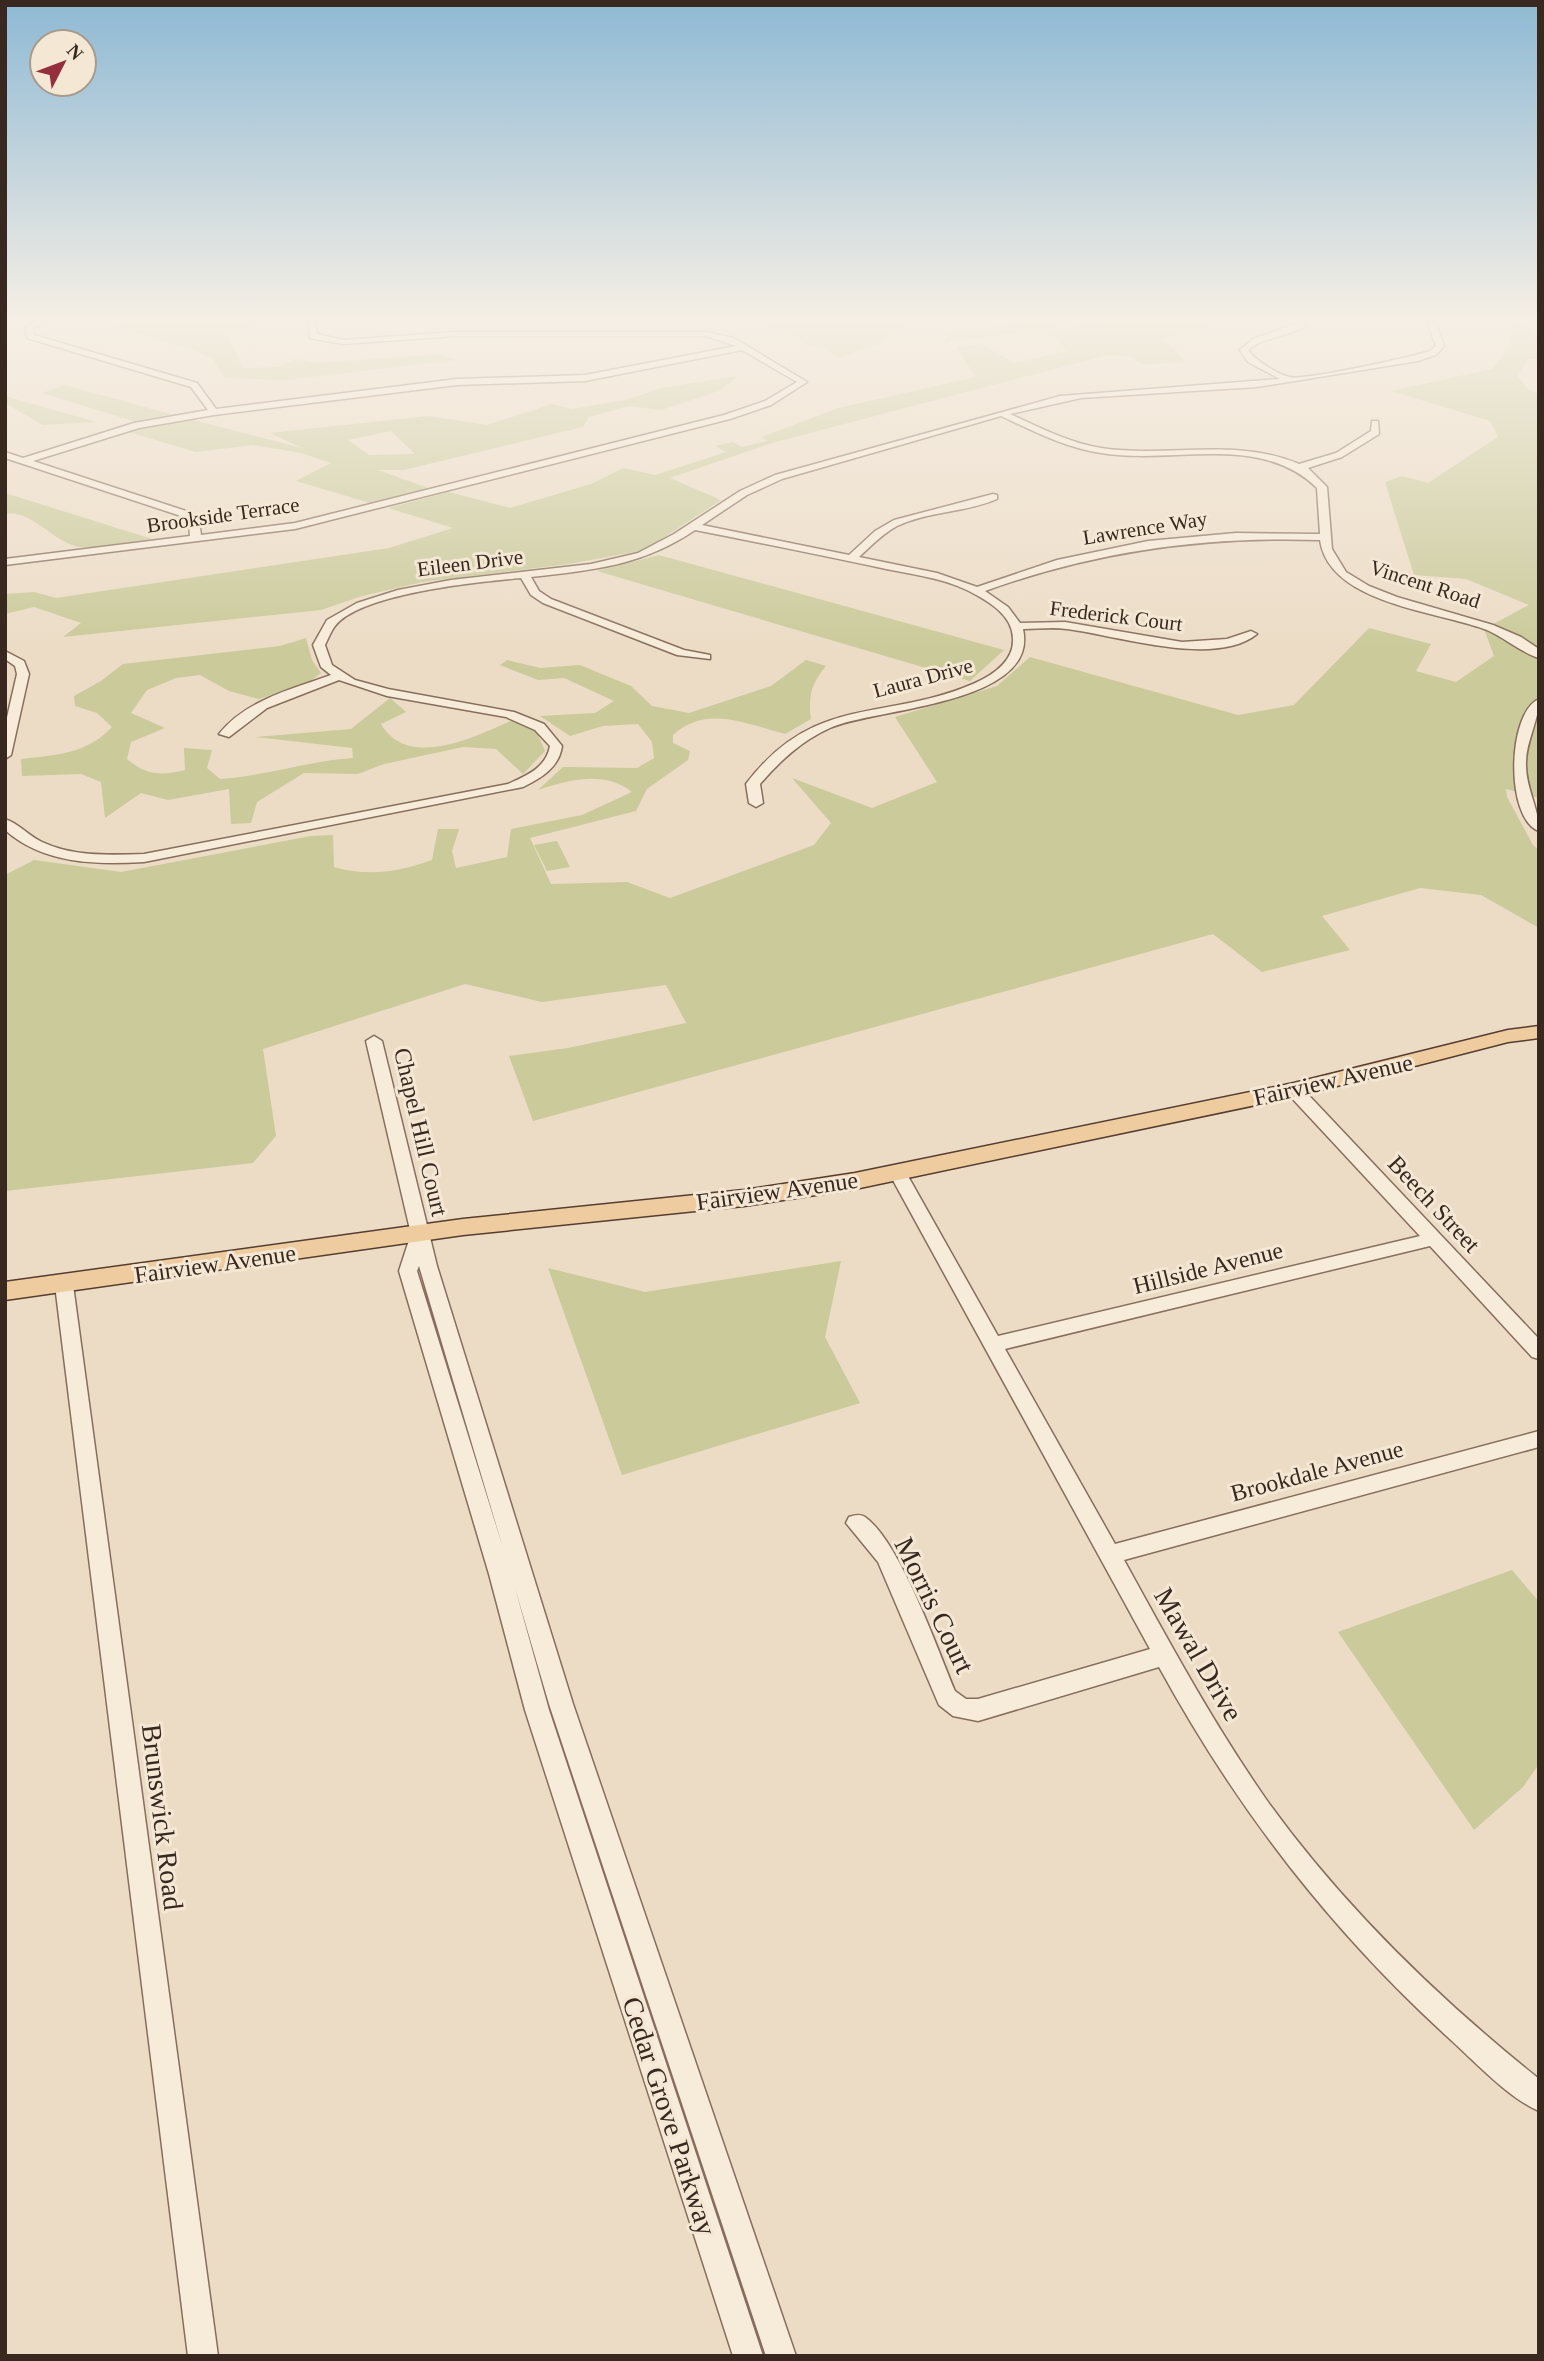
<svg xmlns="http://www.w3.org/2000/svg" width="1544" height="2361" font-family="Georgia,serif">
<rect width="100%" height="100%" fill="#ecdcc6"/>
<g fill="#caca9a" fill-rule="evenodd">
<path d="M118,321H257V325L228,334L243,368L278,367L295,359L319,363L440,354L457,360L285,380L225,378L213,359L196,351L111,326Z"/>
<path d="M715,321H899L904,325L880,344L839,357L826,349L806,344L782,328L712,323Z"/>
<path d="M1019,321H1072L1046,330L944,342L951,331L1005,326Z"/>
<path d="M1092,321H1232L1164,339L1186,361L1144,365L1129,356L1108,355L772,443L670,478L721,500L645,550L569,564L423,582L362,596L321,610L63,637L81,623L34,607L5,614V594L34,592L56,598L389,548L453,528L388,508L449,492L510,508L591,484L623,468L655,475L726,452L715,446L733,442L742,447L767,441L762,437L838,408L976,377L956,347L983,344L1014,363L1067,351L1049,332Z"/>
<path d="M1510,321L1528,326L1539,343V359H1528L1517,376L1529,390L1539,394V798L1506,789L1507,797L1533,845L1539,850V928L1481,895L1420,888L1322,916L1350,950L1262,972L1213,934L533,1121L509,1056L568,1048L686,1023L666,985L542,1002L465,984L263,1049L276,1136L253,1163L5,1191V875L34,860L121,872L311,836L333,835L334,867C369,877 398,872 432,860L438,829H459L452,851L456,868L507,857L511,829L582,815L632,792C604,770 569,780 538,790L563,767L637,768L654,758L652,742L638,724L603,726L570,736L540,716L595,713L614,701L564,678L538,680L500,665L507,660L540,668L580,665L631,686L652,706L689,713L771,686L806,660L826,666C811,684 808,696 811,719L785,734C747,724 706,704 673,735V743L690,751L688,760L647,789L636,811L530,838L551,884L627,882L670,898L814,845L831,823L792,778L872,808L937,782L895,717L997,686L1030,657L1238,715L1294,705L1369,628L1431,644L1416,671L1456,682L1494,656L1484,629L1529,605L1466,579L1414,575L1385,482L1402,476L1428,483L1498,437L1490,421L1391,391L1492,369L1511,346Z"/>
<path d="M738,376L719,391L661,410L629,406L589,417L583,427L404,470H378L428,488L370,503L296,481L331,463L301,453L253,445L196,452L125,431L189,419L302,448L270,433L428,416L487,425L552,404L572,409L626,400L661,388ZM391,431L415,454L369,455L348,440Z"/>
<path d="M65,385L174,415L136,422L42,393Z"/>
<path d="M5,396L96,422L43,425L5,403Z"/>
<path d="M5,493L152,539C130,541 102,549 80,547C55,544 32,509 5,514Z"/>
<path d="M659,555L1004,650L970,681L597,571Z"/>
<path d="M306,638L312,660L321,673L311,681L259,699L229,691L200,675L176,678L147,690L131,713L165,728L131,742L127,759C146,775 160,776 185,770L184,748L212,750L207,768L220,779C266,776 308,761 353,758L352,748L256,737L351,729L390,698L406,712L381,724C409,771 476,736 513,720L535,728L545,751L523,774L496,749L463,747L384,764L358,774L304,773L257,802L251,823L231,824L229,789L168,800L141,793L105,818L101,782L81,774L22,776L21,759C56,755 87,754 112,727L97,713L75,706L74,696L101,681L123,664L280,646Z"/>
<path d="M557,841L570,867L547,871L534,845Z"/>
<path d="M841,1261L825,1337L860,1403L622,1475L548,1268L645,1292Z"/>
<path d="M1512,1570L1539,1602V1764L1523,1787L1474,1830L1338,1632Z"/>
</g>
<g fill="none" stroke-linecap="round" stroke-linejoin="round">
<defs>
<g id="minor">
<path d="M35,321H45L33,329L34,335L197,383L216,409L457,379L585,375L736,346L706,336H455L343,344L310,338L308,321H316L317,334L343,340L455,332H706L734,338L807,382L771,405L730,419L295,529L5,565V559L190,536L189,522L178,515L5,458V452L23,458L134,423L208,410L191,387L27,338L25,328ZM742,350L797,382L765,401L724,415L295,523L201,535L199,521L186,511L33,461L139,428L214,415L457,385L585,381Z"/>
<path d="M1427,321H1435L1444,346L1436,355L1418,361L1257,387L1081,398L1010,414C1039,427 1069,443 1101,448C1167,458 1236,437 1299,464L1336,453L1371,431L1372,421H1378L1379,434L1342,457L1308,468L1327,487L1332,549L1346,572L1369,586L1397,597L1493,625L1521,637L1539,649V658C1522,653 1505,638 1487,630C1438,611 1329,604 1320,540C1204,536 1095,551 985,591L1008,607L1020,623L1065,622L1182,642L1227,639L1251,631L1257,634C1215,668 1116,635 1067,629C1052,627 1038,629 1023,629C1040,705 874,708 830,728C801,741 780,761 760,784L763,803L756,807L749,803L746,784C815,693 884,722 973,684C991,676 1014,662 1013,639C1013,615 988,601 969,591C941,577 908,574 877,567C816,554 756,542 695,530C642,566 593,570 531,577L539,591L551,599L684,650L710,655V659L677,655L543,603L531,595L521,578C479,582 361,593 335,626C331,631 328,639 325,645L332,665L355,680L388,689L514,712L544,724L562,746C559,768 541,778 523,787L144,862C96,865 43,864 5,830V819C18,823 29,836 42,842C74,857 110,855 144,854L508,784C526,776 546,768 550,746L535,730L506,717L387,696L339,680L267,708L229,737L219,734C246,700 292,689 331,675L321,667L313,645L327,620L357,603L398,590L451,580L591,564L638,553L674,534L740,491L775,475L1060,396L1280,379L1248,362L1240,350L1253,339L1300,322L1307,324C1290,338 1265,335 1248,350C1256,361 1276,373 1289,377C1304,381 1411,357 1430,351L1436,346ZM1001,416C1033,431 1066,448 1101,453C1173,465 1260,432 1317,488L1320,534L1236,533L1148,541L1057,560L977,587L937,573L859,557C871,546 882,534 897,526C928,511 965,513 997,499V495L993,494L894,520L875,531L849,555L702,525L747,495L782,479Z"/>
<path d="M5,651L24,661L29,674L11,755L5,759V726L17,674L15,666L5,659Z"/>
<path d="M1539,699C1539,722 1525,742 1526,765C1526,789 1539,808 1539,831C1505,819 1507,713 1539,699Z"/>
<path d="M374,1036L382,1041L437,1266L573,1704L796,2356H766L549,1704L515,1588L549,1710L763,2356H733L525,1710L489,1574L399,1271L411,1234L366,1041ZM419,1266L503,1548L417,1271Z"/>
<path d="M1294,1085L1300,1086L1539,1339V1359L1532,1357L1430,1246L1005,1349L1115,1544L1539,1431V1447L1124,1560C1169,1642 1214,1725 1268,1802C1344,1907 1438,1998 1539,2079V2111C1510,2099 1476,2063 1452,2041C1331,1931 1238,1811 1159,1667L978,1721L953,1716L939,1705L878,1562L846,1523L849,1517C855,1515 860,1514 865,1517C900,1542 937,1648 955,1691L966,1699H978L1150,1649L889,1173L892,1169H904L998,1336L1420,1236L1288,1094L1286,1090Z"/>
<path d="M64,1278L71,1280L73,1285L218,2356H188L55,1285L57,1280Z"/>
</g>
<path id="major" d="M1539,1026V1038L1508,1042L1294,1097L855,1189L744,1206L463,1235L5,1300V1282L463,1219L744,1190L855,1173L1294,1083L1508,1030Z"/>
</defs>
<use href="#minor" stroke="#876e5c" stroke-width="3"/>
<use href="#major" stroke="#553d30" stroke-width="3"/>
<use href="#minor" fill="#f7ebd9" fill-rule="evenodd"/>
<use href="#major" fill="#eecc9f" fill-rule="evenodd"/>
</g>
<linearGradient id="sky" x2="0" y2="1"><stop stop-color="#8eb9d4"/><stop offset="0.49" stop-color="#f6efe5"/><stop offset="1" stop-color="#f6efe5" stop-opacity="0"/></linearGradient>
<rect width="1544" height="652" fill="url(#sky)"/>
<g text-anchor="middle" stroke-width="6" stroke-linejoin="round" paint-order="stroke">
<g font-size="21" fill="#38281f" stroke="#f4e8d5">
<text transform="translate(223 515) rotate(-8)" y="7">Brookside Terrace</text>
<text transform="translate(1145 528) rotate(-9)" y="7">Lawrence Way</text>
<text transform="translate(470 563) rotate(-7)" y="7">Eileen Drive</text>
<text transform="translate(1425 584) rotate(18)" y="7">Vincent Road</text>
<text transform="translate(1116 616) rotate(7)" y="7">Frederick Court</text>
<text transform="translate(923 678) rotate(-15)" y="7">Laura Drive</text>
</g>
<g font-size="24" fill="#38281f" stroke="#f4e8d5">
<text transform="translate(1333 1080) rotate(-13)" y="8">Fairview Avenue</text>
<text transform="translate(421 1132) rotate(77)" y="8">Chapel Hill Court</text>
<text transform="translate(777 1191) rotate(-8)" y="8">Fairview Avenue</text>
<text transform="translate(1434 1204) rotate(47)" y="8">Beech Street</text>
<text transform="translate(215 1264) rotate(-8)" y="8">Fairview Avenue</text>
<text transform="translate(1208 1268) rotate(-14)" y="8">Hillside Avenue</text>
<text transform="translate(1317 1471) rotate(-15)" y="8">Brookdale Avenue</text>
</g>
<g font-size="28" fill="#38281f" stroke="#f4e8d5">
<text transform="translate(935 1605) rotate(64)" y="10">Morris Court</text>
<text transform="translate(1199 1654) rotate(60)" y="10">Mawal Drive</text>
<text transform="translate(163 1817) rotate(83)" y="10">Brunswick Road</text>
<text transform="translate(670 2116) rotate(72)" y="10">Cedar Grove Parkway</text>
</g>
</g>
<rect width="1544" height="2361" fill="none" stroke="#38281f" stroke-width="14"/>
<g transform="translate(63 63) rotate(48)"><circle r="33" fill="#f4e8d5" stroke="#a99b8c" stroke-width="2"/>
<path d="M0-5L12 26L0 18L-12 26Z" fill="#942f3b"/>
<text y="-10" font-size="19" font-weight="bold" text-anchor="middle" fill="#38281f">N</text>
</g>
</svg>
